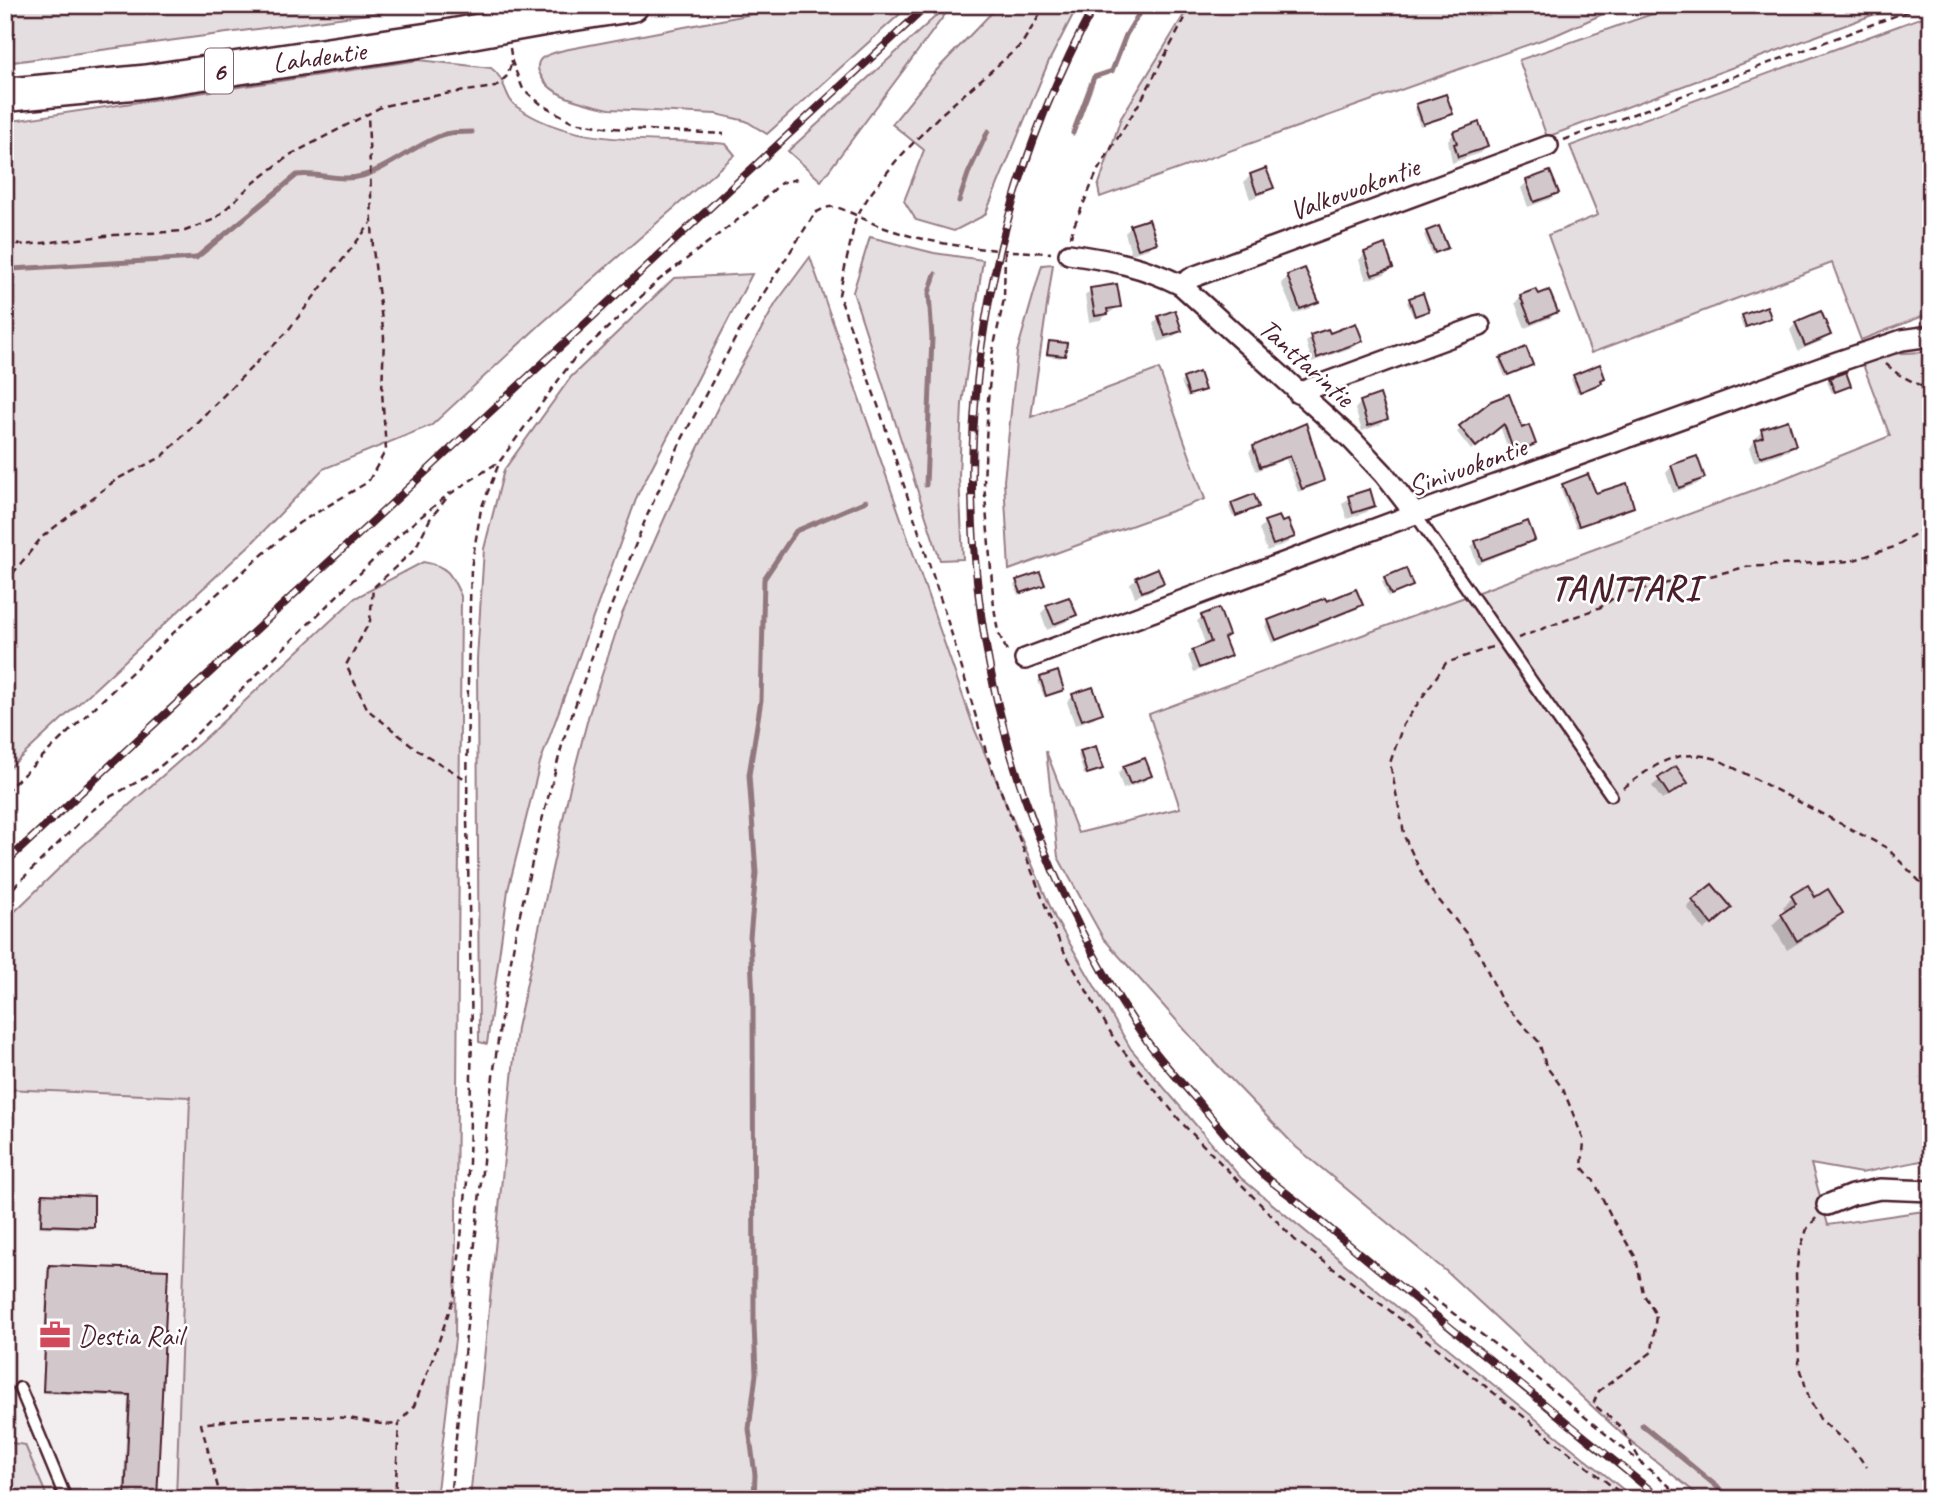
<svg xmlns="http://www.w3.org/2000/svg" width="1936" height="1504" font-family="Caveat,sans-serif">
<rect width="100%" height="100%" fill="#fff"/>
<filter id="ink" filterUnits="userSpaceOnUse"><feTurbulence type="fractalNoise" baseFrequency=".0143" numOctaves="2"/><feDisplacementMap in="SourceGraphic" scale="14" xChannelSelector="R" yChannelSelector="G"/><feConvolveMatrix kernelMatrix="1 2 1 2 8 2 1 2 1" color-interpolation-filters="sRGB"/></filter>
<g filter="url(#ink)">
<path fill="#f2eeef" d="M5,1089L190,1097L176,1499H5Z"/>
<g fill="#e5dee0" stroke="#987e86" stroke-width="2">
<path d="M5,5H434L5,63Z"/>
<path d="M799,5H910L767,134L746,121L716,114L609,109C586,103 550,98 540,74C537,69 537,62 542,58C548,54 557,52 564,50Z"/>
<path d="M948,5H952L821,181L788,151Z"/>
<path d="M999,5H1078L1048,63L985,215L954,231L916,220L904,201L924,150L892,124L930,77Z"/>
<path d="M1190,5H1623L1558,34L1100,197L1098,187L1121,118Z"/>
<path d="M1678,5H1899L1547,137L1519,60Z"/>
<path d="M1931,14V313L1861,340L1832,263L1591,353L1548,235L1598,215L1570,146Z"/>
<path d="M419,60L491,68C506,78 504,98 517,107C577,149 656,137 726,144L735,155L542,323L432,425L323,469L253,542L5,772V122Z"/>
<path d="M870,237L934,253L983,260L962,404L959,476L963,559L940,560L853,292Z"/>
<path d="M810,257L974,728L1055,918L1131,1049L1241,1178L1391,1302L1635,1499H470L517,1028L570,787L589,714L622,614L670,506L719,405L776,303Z"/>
<path d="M1053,264L1031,417L1159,369L1205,499L1009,570L1004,481L1017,352L1042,265Z"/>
<path d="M752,274L638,494L540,763L508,890L487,1044L479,1042L477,659L484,549L504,470L571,377L674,278Z"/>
<path d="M1922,352L1931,353V1159L1861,1173L1811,1164L1828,1225L1931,1210V1499H1703L1622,1434L1447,1272L1296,1147L1202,1049L1103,938L1058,857L1046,751L1078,833L1180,808L1149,714L1762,487L1890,436L1862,362L1887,354Z"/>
<path d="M423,562C448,566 451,574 461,596L455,1339L436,1499H176L190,1097L5,1089V921L79,849L201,742L355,598Z"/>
<path d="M5,1442L25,1445L48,1499H5Z"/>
</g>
<g fill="#0003">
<path d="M1417,106L1451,113L1420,126L1414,109Z"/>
<path d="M1454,134L1486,146L1480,153L1452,163L1448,140Z"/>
<path d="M1265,170L1272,187L1265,193L1250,199L1244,182L1250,176Z"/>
<path d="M1527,182L1557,192L1550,199L1528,207L1521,188Z"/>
<path d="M1131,227L1155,242L1148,249L1131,254L1125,233Z"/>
<path d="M1427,232L1446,248L1432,255L1424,235Z"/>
<path d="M1365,254L1391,267L1385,274L1366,280L1359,260Z"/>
<path d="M1304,270L1317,301L1310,308L1294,314L1281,283L1288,277Z"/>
<path d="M1091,290L1119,306L1100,320L1089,322L1085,296Z"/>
<path d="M1521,296L1556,312L1550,318L1525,328L1515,303Z"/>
<path d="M1410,300L1427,310L1413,317L1407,302Z"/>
<path d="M1743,316L1769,317L1743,328L1740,319Z"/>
<path d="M1159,317L1180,331L1173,337L1159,342L1153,324Z"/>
<path d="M1796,323L1829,335L1822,341L1798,351L1790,330Z"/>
<path d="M1327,331L1328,335L1361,341L1356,346L1312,362L1306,342L1311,337Z"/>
<path d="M1050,342L1063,355L1061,358L1046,356Z"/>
<path d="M1501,360L1531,365L1505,377L1499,362Z"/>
<path d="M1574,376L1599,381L1600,382L1577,393L1571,379Z"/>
<path d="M1184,379L1203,389L1187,397L1181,382Z"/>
<path d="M1830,379L1849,385L1832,393L1827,382Z"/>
<path d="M1361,402L1386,419L1380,425L1362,431L1355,409Z"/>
<path d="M1492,402L1534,444L1530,448L1510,455L1500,426L1471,450L1457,432Z"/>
<path d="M1305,426L1322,481L1318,485L1298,492L1286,459L1256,471L1249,452L1254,447Z"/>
<path d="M1762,430L1794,444L1788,451L1754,462L1749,448Z"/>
<path d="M1672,466L1703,478L1697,484L1673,493L1666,473Z"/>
<path d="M1563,486L1595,495L1632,506L1576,528L1560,488Z"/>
<path d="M1349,498L1373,505L1367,512L1347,519L1342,504Z"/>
<path d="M1232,504L1257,507L1233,517L1229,507Z"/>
<path d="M1265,523L1293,536L1287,543L1267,551L1259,529Z"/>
<path d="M1533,539L1528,544L1477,564L1471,547L1476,542Z"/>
<path d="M1405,571L1411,586L1388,597L1382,581Z"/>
<path d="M1137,578L1162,583L1155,589L1135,597L1130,584Z"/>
<path d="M1017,582L1043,584L1018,595L1015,585Z"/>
<path d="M1326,603L1361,605L1357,609L1272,643L1265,626L1269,621Z"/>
<path d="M1047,607L1075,615L1068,621L1047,630L1041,613Z"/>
<path d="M1202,617L1227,635L1223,639L1229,655L1224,660L1194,672L1188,656L1193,651L1206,646L1197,621Z"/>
<path d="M1041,678L1062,689L1044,697L1038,681Z"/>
<path d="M1073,696L1101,712L1094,718L1075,725L1067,702Z"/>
<path d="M1081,752L1101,768L1084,775L1078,755Z"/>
<path d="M1124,767L1150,775L1143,782L1123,789L1118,773Z"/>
<path d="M1675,768L1679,789L1662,800L1652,786Z"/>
<path d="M1793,897L1815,899L1841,913L1831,923L1787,950L1772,925L1786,912L1783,907Z"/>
<path d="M1694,901L1723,914L1704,930L1687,907Z"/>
<path d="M43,1196L92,1226L89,1229L39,1227L40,1199Z"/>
<path d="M50,1267L166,1272L156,1499H123L128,1397L42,1393L47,1269Z"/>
</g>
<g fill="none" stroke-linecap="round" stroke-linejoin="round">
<g stroke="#91787e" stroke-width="5">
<path d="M1073,133L1094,77L1112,71L1126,35L1144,5"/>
<path d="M959,201L968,174L988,131"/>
<path d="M5,267L12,269L196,258L297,175C318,172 340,182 362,176C392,167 415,144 445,134C453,132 464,132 472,132"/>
<path d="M926,485L932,338L929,293L935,274"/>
<path d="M1642,1425L1732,1499"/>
<path d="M754,1499L755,1475L749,1429L756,1374L754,1324L753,998L750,937L756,873L749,775L761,700L764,579L796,531L866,501"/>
</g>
</g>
<g fill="#d2c7cb" stroke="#4a1f2b" stroke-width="2">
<path d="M1446,94L1453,114L1423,124L1416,104Z"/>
<path d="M1479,122L1488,147L1458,157L1454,144L1457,143L1453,132Z"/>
<path d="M1266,168L1274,188L1257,194L1250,174Z"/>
<path d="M1550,171L1559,193L1534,202L1526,180Z"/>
<path d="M1149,219L1157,243L1138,249L1130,225Z"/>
<path d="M1439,226L1448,248L1435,253L1426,231Z"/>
<path d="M1385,244L1393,268L1372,275L1364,252Z"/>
<path d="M1305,268L1319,302L1300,309L1287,275Z"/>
<path d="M1117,284L1121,307L1107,309L1108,314L1095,316L1090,288Z"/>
<path d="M1536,289L1539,294L1549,290L1558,312L1531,323L1520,295Z"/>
<path d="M1423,293L1429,311L1415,316L1409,298Z"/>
<path d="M1767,306L1771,318L1746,327L1742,315Z"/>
<path d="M1175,310L1182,331L1165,336L1158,316Z"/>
<path d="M1821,311L1831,335L1805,346L1795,322Z"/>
<path d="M1356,323L1363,341L1317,358L1310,335L1328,329L1330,333Z"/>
<path d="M1049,341L1067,343L1065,356L1047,354Z"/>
<path d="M1526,347L1533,365L1508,375L1500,358Z"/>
<path d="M1600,364L1605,378L1601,380L1602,383L1580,392L1573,375Z"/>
<path d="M1199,372L1205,390L1189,395L1183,378Z"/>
<path d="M1846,372L1851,386L1835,392L1829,378Z"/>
<path d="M1380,394L1388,419L1368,426L1360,401Z"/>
<path d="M1509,394L1522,428L1529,425L1536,444L1514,452L1504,424L1476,447L1459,426L1491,401Z"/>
<path d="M1788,420L1796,445L1760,457L1755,440L1763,437L1761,429Z"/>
<path d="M1306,423L1324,481L1302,489L1290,456L1260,467L1253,446Z"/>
<path d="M1697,456L1705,478L1679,488L1671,465Z"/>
<path d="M1588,474L1596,493L1627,483L1634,507L1579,526L1562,484Z"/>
<path d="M1370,489L1375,506L1353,513L1348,496Z"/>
<path d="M1254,494L1259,507L1236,516L1231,503Z"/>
<path d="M1279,516L1282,522L1288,520L1295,537L1273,545L1264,521Z"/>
<path d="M1528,521L1535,540L1482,560L1475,541Z"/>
<path d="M1158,568L1164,583L1142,592L1136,577Z"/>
<path d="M1406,568L1413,586L1391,595L1384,577Z"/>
<path d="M1040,572L1045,585L1021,593L1016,580Z"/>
<path d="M1356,589L1363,605L1276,640L1268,620L1325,598L1327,601Z"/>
<path d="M1069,597L1077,615L1054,624L1046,605Z"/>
<path d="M1219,608L1229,635L1224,638L1231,656L1199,668L1192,650L1211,642L1201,615Z"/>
<path d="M1058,671L1064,690L1046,696L1040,677Z"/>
<path d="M1093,687L1103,713L1082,720L1072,694Z"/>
<path d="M1096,746L1103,769L1087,774L1080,751Z"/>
<path d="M1145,758L1152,776L1130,784L1123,766Z"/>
<path d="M1676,766L1688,783L1669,795L1658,778Z"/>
<path d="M1712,884L1732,908L1712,925L1692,900Z"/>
<path d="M1808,885L1815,897L1828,889L1843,913L1797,941L1781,914L1796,904L1791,895Z"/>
<path d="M42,1194L94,1196V1227L41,1225Z"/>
<path d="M49,1265L168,1270L157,1499H125L130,1395L43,1391Z"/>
</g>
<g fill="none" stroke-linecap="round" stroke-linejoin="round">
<defs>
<g id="service">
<path d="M1415,514L1611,795"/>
<path d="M20,1388L66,1499"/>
</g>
<g id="minor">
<path d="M1069,254C1110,260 1143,266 1181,285L1352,440L1384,474L1415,514"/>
<path d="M1181,285L1193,277L1548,146"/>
<path d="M1298,393L1480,326"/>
<path d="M1025,659L1415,514L1837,362L1902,340L1931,336"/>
<path d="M1827,1205L1852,1195L1880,1189L1931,1191"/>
</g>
<g id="trunk">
<path d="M549,18L632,5"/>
<path d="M5,95L142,82L432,39"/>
</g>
</defs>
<use href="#service" stroke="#4a1f2b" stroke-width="15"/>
<use href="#minor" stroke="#4a1f2b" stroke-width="24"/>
<use href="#trunk" stroke="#4a1f2b" stroke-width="37"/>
<g stroke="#4a1f2b" stroke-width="2.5" stroke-dasharray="7 5" stroke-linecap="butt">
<path d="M1046,5L1021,45L939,116L896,161L869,196L856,217L839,295L881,414L953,638L987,755L1024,851L1061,946L1116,1042L1182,1123L1295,1240L1389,1310L1628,1499"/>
<path d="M510,48L512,62L523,89L541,104L573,122L611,128L724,134"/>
<path d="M1564,140L1924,5"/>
<path d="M1071,237L1073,228L1098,170L1143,97L1192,5"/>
<path d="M5,242L25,245L114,235L185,231L215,219L251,185L290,155L383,106L444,94L495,87L507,76L512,62"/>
<path d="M1005,252L1004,299L992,355L988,400L984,483L994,607L998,632L1008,653"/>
<path d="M1886,364L1898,374L1931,391"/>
<path d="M450,494L500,461"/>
<path d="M446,499L430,519L415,549L373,588L370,621L346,665L368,710L419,751L467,780"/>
<path d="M5,583L42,537L117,479L162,457L286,333L371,223"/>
<path d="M1518,638L1601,607L1619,594L1672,582L1703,578L1745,567L1851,561L1894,547L1931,524"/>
<path d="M1492,647L1446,663L1403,725L1390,763L1405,838L1428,887L1466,933L1482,959L1502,1002L1539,1042L1546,1066L1563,1089L1584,1141L1582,1167L1594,1181L1613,1220L1636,1258L1643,1293L1656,1315L1652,1352L1599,1391L1593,1404L1621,1427L1643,1465"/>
<path d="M1623,788C1656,765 1675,747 1717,759L1887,848L1931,893"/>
<path d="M5,792L187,620L299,523L368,482L386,450L382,391L384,337L373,249L368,114"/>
<path d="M5,896L89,813L108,798L148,776L179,751L401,533L450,493"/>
<path d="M1816,1218L1807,1229L1799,1252L1796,1275L1799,1363L1809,1399L1820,1419L1851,1447L1867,1467"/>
<path d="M1422,1290L1513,1358L1685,1499"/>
<path d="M221,1499L201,1424C250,1417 297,1414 346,1418C360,1419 388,1428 399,1423"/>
<path d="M395,1499L399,1423L414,1406L433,1358L455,1294L469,1163L472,1032L467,819L468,676L471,568L481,509L500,461L573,360L659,280L761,202L781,183L797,179"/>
<path d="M450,1499L487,1120L501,1019L516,931L541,824L564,738L597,642L646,518L681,441L737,335L815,213C821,210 827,206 835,207C846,209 872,224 885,228C942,248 991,250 1051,253"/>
</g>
<use href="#service" stroke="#fff" stroke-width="10"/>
<use href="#minor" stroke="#fff" stroke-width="19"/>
<use href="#trunk" stroke="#fff" stroke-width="32"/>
<defs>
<g id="rail">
<path d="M1095,5C941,288 930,619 1071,910C1093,955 1118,1000 1147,1041C1164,1065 1186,1087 1205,1110C1220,1128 1235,1147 1252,1164C1264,1177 1279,1187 1293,1198C1321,1221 1348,1244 1376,1267C1471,1344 1566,1421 1661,1499"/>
<path d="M5,863L928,5"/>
</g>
</defs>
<use href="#rail" stroke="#4a1f2b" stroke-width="8"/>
<use href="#rail" stroke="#fff" stroke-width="5" stroke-dasharray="16" stroke-linecap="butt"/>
<defs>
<path id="trunk-bridge" d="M432,39L549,18"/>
</defs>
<use href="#trunk-bridge" stroke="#4a1f2b" stroke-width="37" stroke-linecap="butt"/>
<use href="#trunk-bridge" stroke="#fff" stroke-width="32"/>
</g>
</g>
<defs>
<symbol id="office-bare" viewBox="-9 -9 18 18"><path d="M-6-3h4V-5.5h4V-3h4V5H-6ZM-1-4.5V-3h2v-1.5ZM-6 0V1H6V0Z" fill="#d1495b" stroke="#fff" stroke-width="2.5" paint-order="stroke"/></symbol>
</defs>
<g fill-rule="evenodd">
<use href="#office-bare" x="33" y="1313" width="44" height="44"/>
</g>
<g text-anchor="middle" stroke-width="5" stroke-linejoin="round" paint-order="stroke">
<rect fill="#fff" stroke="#80626b" stroke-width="2" x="205" y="48.5" width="28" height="45" rx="5"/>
<g font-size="26" font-weight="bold" fill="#4a1f2b">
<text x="219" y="80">6</text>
</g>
<g font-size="28" fill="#4a1f2b" stroke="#fff">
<text transform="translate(319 56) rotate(-8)" y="10">Lahdentie</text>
<text transform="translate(1354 188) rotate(-20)" y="10">Valkovuokontie</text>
<text transform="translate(1307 362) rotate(42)" y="10">Tanttarintie</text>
<text transform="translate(1467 466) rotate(-20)" y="10">Sinivuokontie</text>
</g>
<g font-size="28" fill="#4a1f2b" stroke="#fff" text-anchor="start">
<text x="78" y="1345">Destia Rail</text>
</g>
<g font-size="35" font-weight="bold" letter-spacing="2" fill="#4a1f2b" stroke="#fff">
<text x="1626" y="600">TANTTARI</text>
</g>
</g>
<rect width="1936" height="1504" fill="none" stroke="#fff" stroke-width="28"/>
<rect x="14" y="14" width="1908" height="1476" fill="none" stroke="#4a1f2b" stroke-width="2.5" filter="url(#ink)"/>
</svg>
